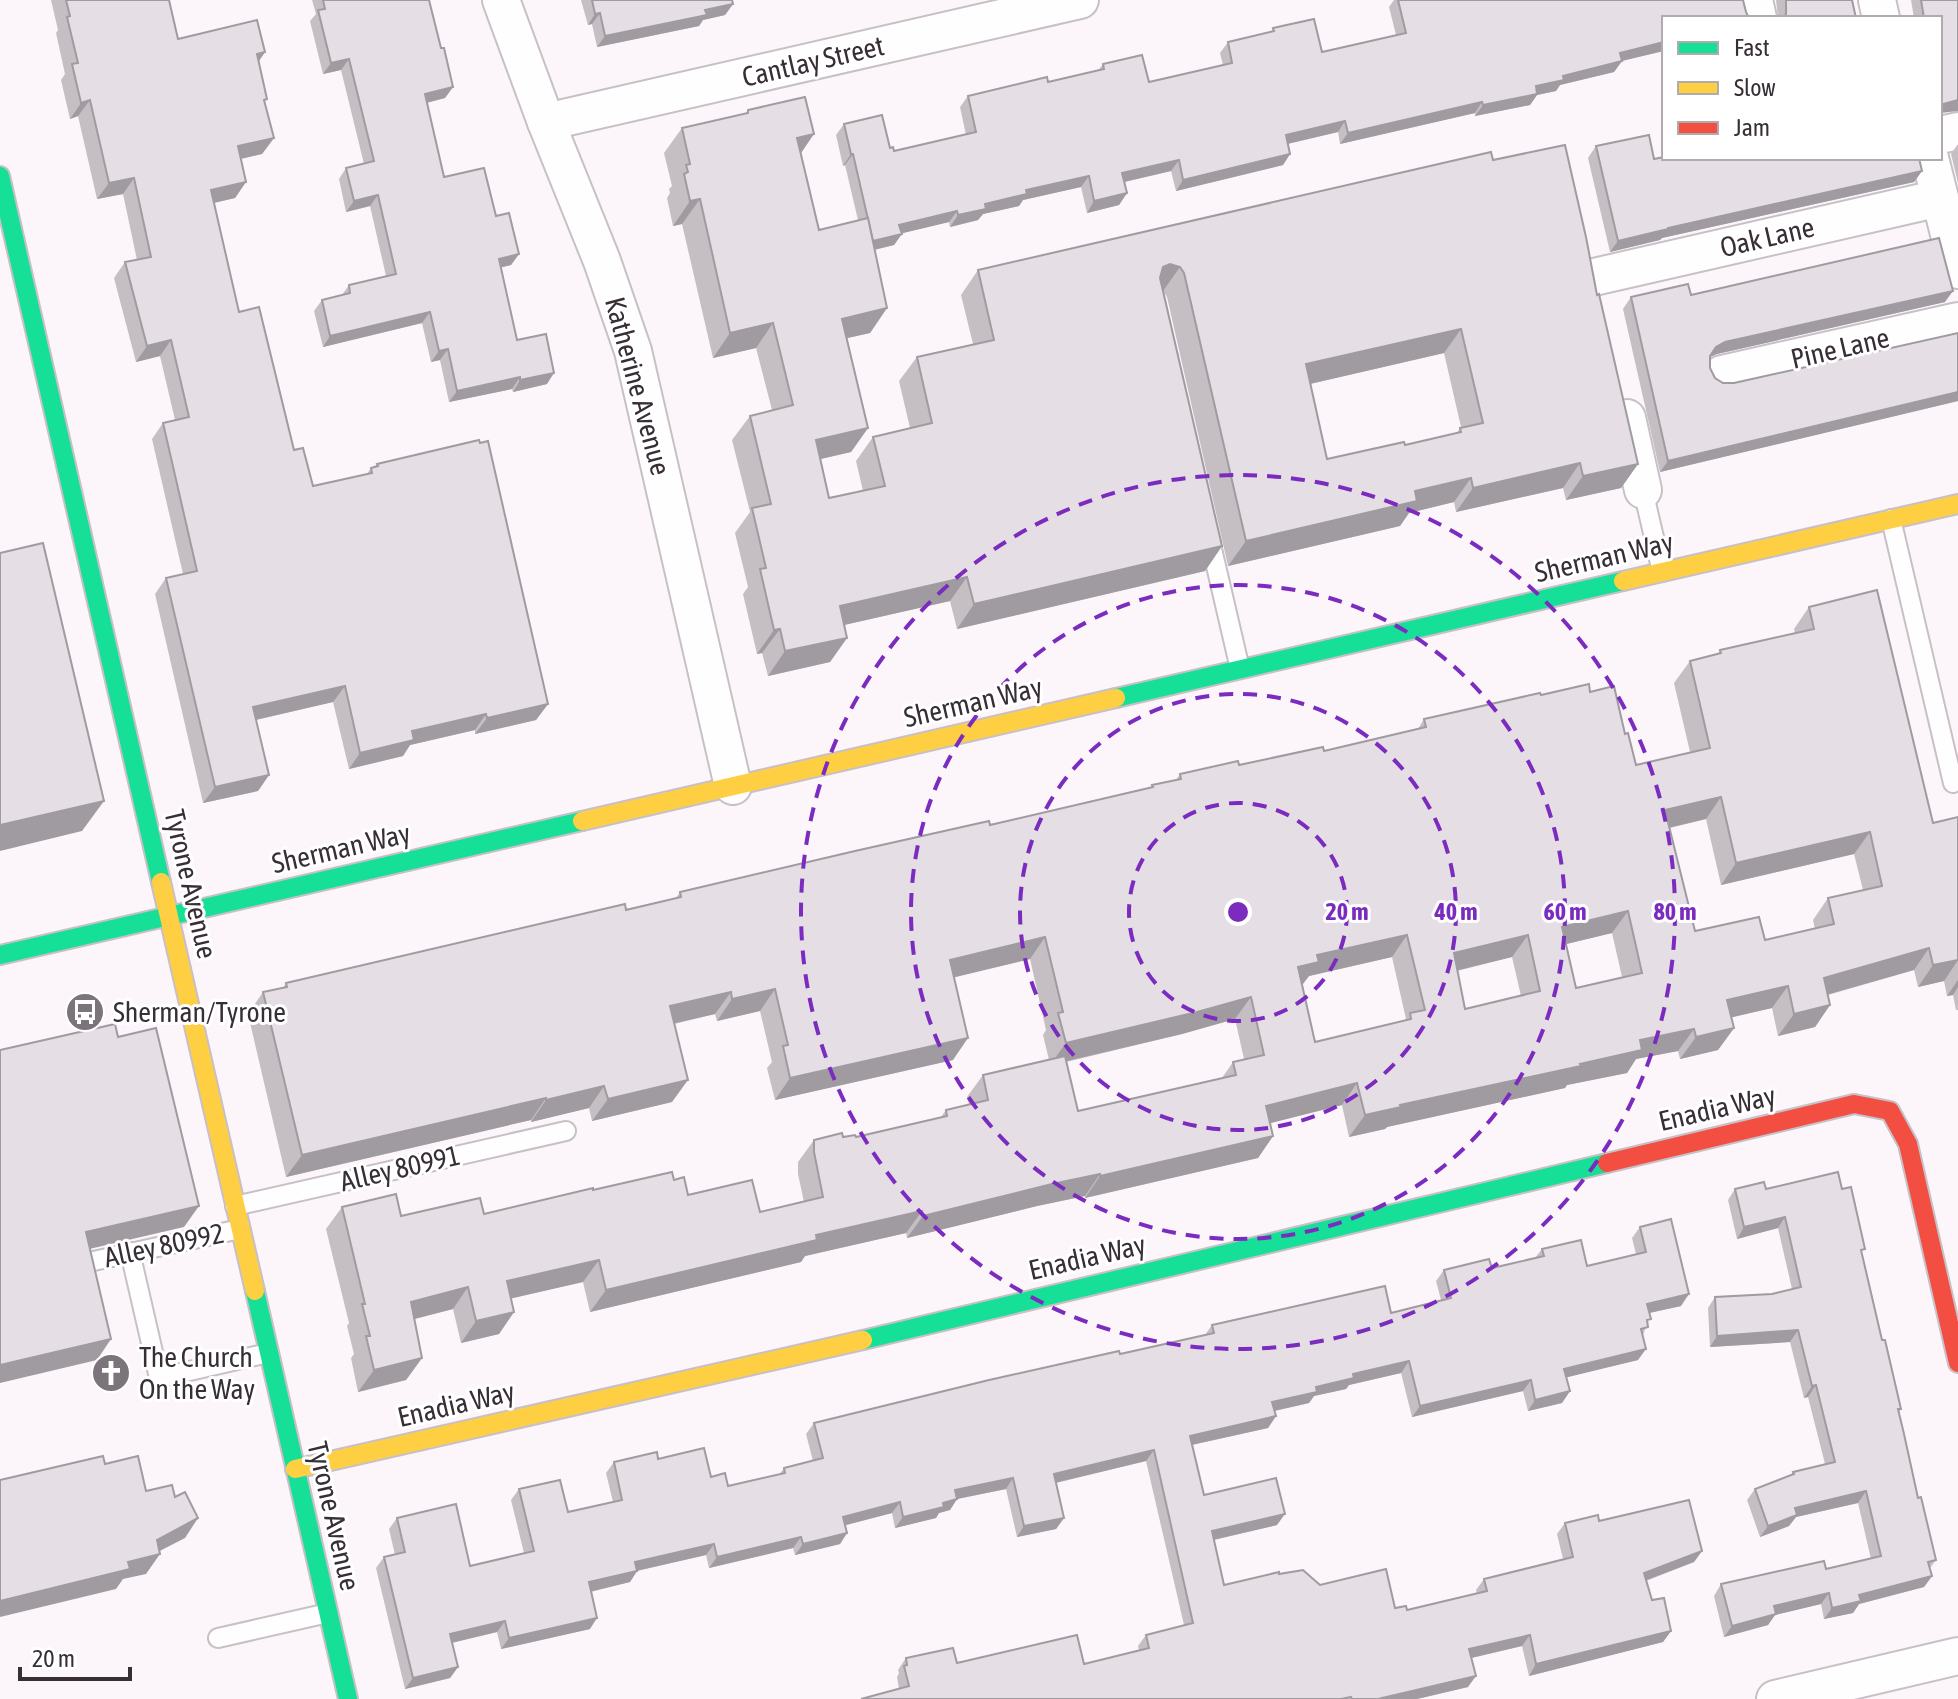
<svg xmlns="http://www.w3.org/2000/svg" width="1958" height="1699" font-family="'Asap Condensed',sans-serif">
<rect width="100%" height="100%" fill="#fcf6fb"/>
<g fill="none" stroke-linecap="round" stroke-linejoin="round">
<defs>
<g id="lane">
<path d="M1643,490L1662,572"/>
<path d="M1891,519L1953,783"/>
<path d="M1209,536L1240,669"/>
<path d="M235,1206L566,1131"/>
<path d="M130,1252L159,1378L268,1353"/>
<path d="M89,1262L240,1229"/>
<path d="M218,1638L328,1613"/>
</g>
<g id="street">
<path d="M501,0L546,122L602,261L633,351L733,786"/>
<path d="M1754,0L1758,18"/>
<path d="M1877,0L1881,18"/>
<path d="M546,122L1080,0"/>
<path d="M1940,135L1958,131"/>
<path d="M1930,158L1958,270"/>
<path d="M1594,277L1940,198"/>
<path d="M1722,374L1958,321"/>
<path d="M1627,418L1643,490"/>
<path d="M1775,1699L1958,1656"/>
</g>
<g id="fast">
<path d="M0,176L161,882"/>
<path d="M1116,698L1623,581"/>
<path d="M0,955L582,821"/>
<path d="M255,1291L348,1699"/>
<path d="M863,1340L1607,1163"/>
</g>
<g id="slow">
<path d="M1623,581L1958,504"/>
<path d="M582,821L1116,698"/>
<path d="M161,882L255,1291"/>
<path d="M295,1469L863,1340"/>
</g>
<path id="jam" d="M1607,1163L1854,1104L1890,1111L1908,1144L1958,1363"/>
</defs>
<use href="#lane" stroke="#c8c0c7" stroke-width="22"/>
<use href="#street" stroke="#c8c0c7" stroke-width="40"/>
<use href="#fast" stroke="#c8c0c7" stroke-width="22"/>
<use href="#slow" stroke="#c8c0c7" stroke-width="22"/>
<use href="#jam" stroke="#c8c0c7" stroke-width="22"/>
<use href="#lane" stroke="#fffefe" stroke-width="18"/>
<use href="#street" stroke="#fffefe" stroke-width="36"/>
<use href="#fast" stroke="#16e098" stroke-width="18"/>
<use href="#slow" stroke="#ffcf43" stroke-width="18"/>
<use href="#jam" stroke="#f24e42" stroke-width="18"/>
</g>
<g fill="#c5bfc4" fill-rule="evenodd">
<path d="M51,0H169L178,39L265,52L259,61L265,103L274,138L262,154L241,159L246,182L235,198L214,203L239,312L294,450L313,486L367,474L371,468L374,467L377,464L548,704L536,720L475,734V730L410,745L403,756L349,769L333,702L256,720L269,775L258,791L203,803L155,594L166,578L183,574L152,439L163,423L175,420L160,356L136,362L114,278L125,262L137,260L123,194L97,199L78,116L70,119L61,80L65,74L56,33L58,30Z"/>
<path d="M312,0H429L441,48L453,87L445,98L427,103L444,177L496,216L519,254L511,265L501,267L517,340L547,384L513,392L512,389L449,402L440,360L431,362L422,323L323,347L314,311L322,300L342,295L349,285L386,276L370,206L346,212L339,179L346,168L364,164L341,70L323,74L310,21L316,14Z"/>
<path d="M581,0H732L733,4L725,15L703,20L699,26L597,47L592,24L588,25Z"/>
<path d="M1394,0H1743L1664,18L1622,61L1614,72L1560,85L1556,91L1537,95L1530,105L1475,116V113L1340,144L1338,132L1288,144L1290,154L1283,165L1176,191L1171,171L1125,182L1127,193L1119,205L1087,213L1081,187L1023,200L1019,206L983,214L978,220L950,227L949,222L902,233L894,245L874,250L887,308L870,333L847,338L868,428L851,452L820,459L829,498L863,491L856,461L873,437L910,428L899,381L917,357L973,344L961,295L978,270L1493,160L1597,295L1638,464L1621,488L1566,500L1563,488L1456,512L1454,502L1409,513L1400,526L1228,566L1167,297L1164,292L1222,546L1205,571L957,629L950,601L844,625L847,638L830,662L768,676L762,653L757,654L743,594L748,587L735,533L750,512L732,440L750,416L772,410L756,348L713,358L682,224L673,226L667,198L670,193L669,189L672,186L664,153L682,128L745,114L748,110L801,153L819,230L858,220L845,165L843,166L836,135L844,124L894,151L966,135L960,107L968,96L1048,82L1098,71L1103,64L1149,82L1223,65L1220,53L1228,42L1271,32L1273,28L1322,52L1396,35L1389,7ZM1444,353L1461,427L1456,434L1405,445L1327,459L1310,384Z"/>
<path d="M1776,0H1852L1856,18H1778Z"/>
<path d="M1911,0H1958V111L1953,110L1940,18H1914Z"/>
<path d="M1958,144V183L1951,154Z"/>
<path d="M1596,146L1654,159L1922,171L1914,182L1662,238L1660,240L1610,252L1588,158Z"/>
<path d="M1691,295L1945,302L1717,354L1710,357V368L1715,378L1723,383H1734L1958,333V401L1660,472L1623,309L1631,297Z"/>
<path d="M1809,607L1933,823L1958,817V1010H1956L1953,995L1947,996L1944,981L1918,987L1914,970L1828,995L1830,1005L1815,1027L1778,1036L1772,1008L1731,1017L1734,1028L1718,1050L1680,1059L1678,1051L1636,1059L1627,1073L1567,1085L1565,1088L1387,1127L1385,1129L1349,1137L1342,1105L1270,1123L1273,1136L1258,1158L1189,1174L1085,1198V1196L1037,1206L907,1238L906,1233L805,1256L801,1262L590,1312L583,1282L511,1298L514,1312L499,1334L461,1343L453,1309L414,1319L422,1358L406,1380L358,1392L351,1358L354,1354L347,1326L349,1323L326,1229L342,1207L401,1216L484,1214L593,1190L674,1180L688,1195L760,1212L804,1202L798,1174V1162L814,1140L856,1137L941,1117L946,1110L969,1105L967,1097L983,1075L1049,1060L1043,1035L1046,1030L1030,959L954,977L953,1060L775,1100L767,1068L772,1062L760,1011L717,1021L715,1014L674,1024L672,1102L592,1121L589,1108L531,1122V1120L286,1177L248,1014L263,992L283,988L286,983L676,898L680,892L990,825L1151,788L1152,785L1176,780L1180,774L1324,751L1418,729L1424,719L1541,695L1590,692L1625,734L1636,765L1690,752L1674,683L1690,661L1718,654L1720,650L1795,633L1794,629ZM1706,819L1721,885L1854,854L1863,890L1828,898L1813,920L1815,929L1765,940L1695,931L1670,828ZM1612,933L1622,977L1576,988L1566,944ZM1392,957L1406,1019L1405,1021L1315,1042L1302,984L1309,976ZM1512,957L1521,996L1465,1009L1457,971ZM1235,1019L1244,1059L1233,1062L1222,1078L1078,1111L1066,1062L1182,1034Z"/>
<path d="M1735,1189H1842L1862,1253L1882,1340L1901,1409L1899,1412L1918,1498L1936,1560L1930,1568L1932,1576L1924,1587L1859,1604L1853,1613L1824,1619L1821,1604L1775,1615L1768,1625L1724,1637L1714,1596L1721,1584L1826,1569L1871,1559L1858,1503L1796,1517L1789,1526L1760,1537L1747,1500L1755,1489L1790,1476L1793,1472L1825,1464L1808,1397L1804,1398L1790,1342L1710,1347L1708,1308L1715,1297L1772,1294L1792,1289L1778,1228L1737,1239L1728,1200Z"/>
<path d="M1640,1227L1681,1306L1649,1313L1647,1324L1643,1335L1638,1360L1566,1377L1570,1391L1562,1403L1528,1411L1523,1391L1412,1417L1401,1373L1349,1385L1346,1389L1314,1396L1309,1403L1275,1411L1276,1416L1268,1428L1192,1445L1204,1495L1277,1525L1214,1540L1224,1585L1279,1574L1320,1585L1395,1608L1407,1610L1477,1594L1476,1590L1484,1579L1563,1559L1557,1534L1565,1523L1599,1521L1702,1551L1694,1562L1646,1581L1652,1600L1671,1631L1663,1642L1529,1676L1522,1646L1472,1658L1468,1687L1417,1699H861L899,1689L897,1677L899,1673L898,1670L906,1658L957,1663L1084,1664L1139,1650L1138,1646L1146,1635L1184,1625L1146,1461L1056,1483L1064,1518L1056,1529L1017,1537L1006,1489L957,1499L950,1510L939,1513L936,1518L895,1528L892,1513L845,1525L847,1533L840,1544L795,1555L793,1548L709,1568L706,1555L637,1571L630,1582L591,1591L590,1629L501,1649L497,1632L452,1643L458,1667L450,1678L405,1689L376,1568L384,1557L395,1555L389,1529L397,1518L470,1566L524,1553L511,1500L519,1489L568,1512L613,1502L606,1473L614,1462L658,1459L711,1477L728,1486L779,1475L784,1468L813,1461L806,1434L814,1423L1205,1335L1212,1325L1391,1313L1441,1300L1436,1281L1444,1270L1492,1268L1535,1258L1542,1249L1587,1266L1636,1254L1632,1238Z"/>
</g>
<g fill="#a09ba0">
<path d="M733,4L725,15L703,20L699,26L597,47L605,36Z"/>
<path d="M600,13L592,24L588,25L595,14Z"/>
<path d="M1664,42V51L1622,61L1614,72L1560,85L1556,91L1537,95L1530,105L1475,116L1483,105L1620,53Z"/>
<path d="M265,52L254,68L257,54Z"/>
<path d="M349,59L341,70L323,74L331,63Z"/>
<path d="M453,87L445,98L417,105L425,94Z"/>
<path d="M90,100L78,116L70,119L81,103Z"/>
<path d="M1958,100V111L1940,113V105Z"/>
<path d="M1482,102L1475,113L1340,144L1348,133Z"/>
<path d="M1345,121L1338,132L1278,146L1286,135Z"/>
<path d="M814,134L797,159V138Z"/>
<path d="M274,138L262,154L227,162L238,146Z"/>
<path d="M851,154H853L845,165L843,166Z"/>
<path d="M1290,154L1283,165L1176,191L1183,180Z"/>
<path d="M1179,160L1171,171L1115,184L1122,173Z"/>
<path d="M1922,171L1914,182L1662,238L1660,240L1610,252L1618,241L1668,228Z"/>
<path d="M1089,176L1081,187L1023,200L1019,206L983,214L978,220L950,227L958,215L985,204L1026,190Z"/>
<path d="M134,178L123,194L97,199L109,183Z"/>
<path d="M246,182L235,198L200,206L211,190Z"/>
<path d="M1127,193L1119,205L1087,213L1094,201Z"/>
<path d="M378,195L370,206L346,212L354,201Z"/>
<path d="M700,199L682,224L673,226L690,201Z"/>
<path d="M957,211L949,222L891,236L899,225Z"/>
<path d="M902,234L894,245L865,252L873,241Z"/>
<path d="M519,254L511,265L491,270L499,259Z"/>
<path d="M1170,264L1180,267L1163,291L1153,288L1163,267Z"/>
<path d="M1953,291L1945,302L1717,354L1708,358L1716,347L1725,342Z"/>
<path d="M887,308L870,333L825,343L842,319Z"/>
<path d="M430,312L422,323L323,347L330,336Z"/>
<path d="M773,323L756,348L713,358L730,333Z"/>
<path d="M1461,329L1444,353L1288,389L1306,364Z"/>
<path d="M171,340L160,356L136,362L147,346Z"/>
<path d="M448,349L440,360L431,362L439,351Z"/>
<path d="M554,373L547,384L513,392L520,380Z"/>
<path d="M520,377L512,389L449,402L457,391Z"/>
<path d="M1958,392V401L1660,472L1668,461Z"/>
<path d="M868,428L851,452L799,464L816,440Z"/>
<path d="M1580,463L1563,488L1456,512L1473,488Z"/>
<path d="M1638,464L1621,488L1566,500L1583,476Z"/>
<path d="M1471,478L1454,502L1409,513L1400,526L1228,566L1246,541L1415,491Z"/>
<path d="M1222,546L1205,571L957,629L974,604Z"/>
<path d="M967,577L950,601L822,630L840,606Z"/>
<path d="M780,629L762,653L757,654L774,630Z"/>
<path d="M847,638L830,662L768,676L785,651Z"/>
<path d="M345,686L333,702L242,723L253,707Z"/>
<path d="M548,704L536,720L475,734L487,718Z"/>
<path d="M486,714L475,730L410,745L403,756L349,769L360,753L412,731Z"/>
<path d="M269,775L258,791L203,803L215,787Z"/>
<path d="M1721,797L1706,819L1650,832L1665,810Z"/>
<path d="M104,801L82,831L0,851V825Z"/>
<path d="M1870,832L1854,854L1721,885L1736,863Z"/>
<path d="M1628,911L1612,933L1546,949L1562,927Z"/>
<path d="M1407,935L1392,957L1309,976L1303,984L1282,989L1298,967L1317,955Z"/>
<path d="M1528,935L1512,957L1438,975L1454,953Z"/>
<path d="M1045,937L1030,959L935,982L950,960Z"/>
<path d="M1929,948L1914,970L1808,1000L1824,978Z"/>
<path d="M1958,960L1944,981L1918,987L1933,965Z"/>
<path d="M1958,980V987L1953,995L1947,996Z"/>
<path d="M1788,986L1772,1008L1712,1022L1727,1000Z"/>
<path d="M775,989L760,1011L717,1021L732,999Z"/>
<path d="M731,992L715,1014L654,1028L670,1006Z"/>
<path d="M1251,997L1235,1019L1182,1034L1050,1065L1066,1043Z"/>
<path d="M1830,1005L1815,1027L1778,1036L1794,1014Z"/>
<path d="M1734,1028L1718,1050L1680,1059L1696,1037Z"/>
<path d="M1694,1029L1678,1051L1636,1059L1627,1073L1567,1085L1565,1088L1387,1127L1385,1129L1349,1137L1365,1115L1400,1105L1580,1064L1640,1040Z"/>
<path d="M968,1038L953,1060L775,1100L790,1078Z"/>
<path d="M688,1080L672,1102L592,1121L608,1099Z"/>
<path d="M1357,1083L1342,1105L1251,1128L1266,1106Z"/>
<path d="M604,1086L589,1108L531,1122L546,1100Z"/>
<path d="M546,1098L531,1120L286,1177L302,1155Z"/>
<path d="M1273,1136L1258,1158L1085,1198L1100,1176Z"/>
<path d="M1100,1174L1085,1196L1037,1206L907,1238L923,1216L1052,1184Z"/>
<path d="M199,1206L184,1227L72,1253L86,1232Z"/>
<path d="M922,1211L906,1233L805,1256L801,1262L590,1312L606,1290L816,1235Z"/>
<path d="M1785,1217L1778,1228L1737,1239L1744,1227Z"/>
<path d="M599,1260L583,1282L492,1303L507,1281Z"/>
<path d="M468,1287L453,1309L395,1324L411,1302Z"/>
<path d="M1689,1294L1681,1306L1640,1315L1647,1304Z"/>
<path d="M514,1312L499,1334L461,1343L476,1321Z"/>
<path d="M1798,1330L1790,1342L1710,1347L1717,1336Z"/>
<path d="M111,1339L97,1360L0,1383V1365Z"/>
<path d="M1646,1349L1638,1360L1556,1380L1564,1369Z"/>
<path d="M422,1358L406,1380L358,1392L374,1370Z"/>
<path d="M1409,1361L1401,1373L1349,1385L1346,1389L1314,1396L1309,1403L1265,1413L1272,1402L1353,1374Z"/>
<path d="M1531,1380L1523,1391L1412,1417L1420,1406Z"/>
<path d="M1816,1385L1808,1397L1804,1398L1812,1386Z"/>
<path d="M1570,1391L1562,1403L1528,1411L1535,1400Z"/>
<path d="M1276,1416L1268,1428L1182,1447L1190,1436Z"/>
<path d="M1154,1450L1146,1461L1046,1485L1054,1474Z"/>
<path d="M1013,1478L1006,1489L947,1501L955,1490Z"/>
<path d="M1866,1491L1858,1503L1796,1517L1789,1526L1760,1537L1768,1526L1795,1508Z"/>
<path d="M957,1499L950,1510L939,1513L936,1518L895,1528L903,1517L943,1503Z"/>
<path d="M900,1502L892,1513L835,1528L843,1517Z"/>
<path d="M1285,1514L1277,1525L1204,1542L1212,1531Z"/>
<path d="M198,1518L185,1538L148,1557L160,1554L146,1574L123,1579L116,1589L0,1617V1601L128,1562L157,1540Z"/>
<path d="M1064,1518L1056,1529L1017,1537L1024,1526Z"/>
<path d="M847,1533L840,1544L795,1555L803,1544Z"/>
<path d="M801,1537L793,1548L709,1568L717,1557Z"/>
<path d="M714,1544L706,1555L627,1573L635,1562Z"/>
<path d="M1702,1551L1694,1562L1636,1584L1644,1573Z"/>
<path d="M637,1571L630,1582L582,1594L589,1582Z"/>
<path d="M1932,1576L1924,1587L1859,1604L1853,1613L1824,1619L1832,1608L1859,1595Z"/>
<path d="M1829,1593L1821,1604L1775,1615L1768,1625L1724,1637L1732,1626L1774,1606Z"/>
<path d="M597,1618L590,1629L501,1649L509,1638Z"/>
<path d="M505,1621L497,1632L442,1645L450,1634Z"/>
<path d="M1671,1631L1663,1642L1529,1676L1536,1664Z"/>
<path d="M1530,1635L1522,1646L1462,1660L1469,1649Z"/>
<path d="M458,1667L450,1678L405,1689L413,1678Z"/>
<path d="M1476,1676L1468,1687L1417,1699H1378Z"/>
</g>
<g fill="#e5dee4" stroke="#a09ba0" stroke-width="2" fill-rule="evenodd">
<path d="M66,0H169L178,39L257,20L265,52L257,54L267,99L264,100L274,138L238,146L246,182L211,190L239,312L259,307L294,450L303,448L313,486L372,473L371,468L378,466L377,464L479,440L480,443L488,441L548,704L487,718L486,714L412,731L414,740L360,753L345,686L253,707L269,775L215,787L166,578L197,571L163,423L189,417L171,340L147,346L125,262L151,257L134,178L109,183L90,100L81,103L72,64L78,63L67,17L70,16Z"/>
<path d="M323,0H429L441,48H444L453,87L425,94L444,177L484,168L496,216L509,213L519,254L499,259L517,340L546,334L554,373L520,380V377L457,391L448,349L439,351L430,312L330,336L322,300L350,293L349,285L396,274L378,195L354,201L346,168L374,161L349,59L331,63L318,10L325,9Z"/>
<path d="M592,0H732L733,4L705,10L707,15L605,36L600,13L595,14Z"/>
<path d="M1398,0H1743L1746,12L1749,18H1664V42L1620,53L1622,61L1563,76L1564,80L1536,86L1537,94L1483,105L1482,102L1348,133L1345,121L1286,135L1290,154L1183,180L1179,160L1122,173L1127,193L1094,201L1089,176L1026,190L1027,194L985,204L986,209L958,215L957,211L899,225L902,234L873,241L853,154H851L844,124L882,115L890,148L893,147L894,151L976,132L968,96L1047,77L1048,82L1104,69L1103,64L1142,55L1149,82L1232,63L1228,42L1274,31L1273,28L1314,19L1322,52L1406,33Z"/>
<path d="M1786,0H1852L1856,18H1783L1786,14Z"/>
<path d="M1921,0H1958V100L1940,105V18H1924Z"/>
<path d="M805,97L814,134L797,138L819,230L868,218L887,308L842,319L868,428L816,440L829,498L885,486L873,437L932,423L917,357L994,340L978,270L1491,152L1493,160L1565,145L1586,237L1597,295L1599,294L1638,464L1583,476L1580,463L1473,488L1471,478L1415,491L1417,501L1246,541L1184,273L1180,267L1170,264L1163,267L1160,278L1222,546L974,604L967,577L840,606L847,638L785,651L780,629L774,630L760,569L766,568L752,508L771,504L750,416L793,405L773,323L730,333L700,199L690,201L684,174L688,172L686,165L690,164L682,128L748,113V110ZM1461,329L1483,423L1460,428L1461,432L1405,445L1404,442L1327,459L1306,364Z"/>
<path d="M1649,135L1654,159L1664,157V158H1919L1922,171L1668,228V229L1618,241L1596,146Z"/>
<path d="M1939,238L1953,291L1725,342L1716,347L1710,356V368L1715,378L1723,383H1734L1958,333V392L1668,461L1631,297L1688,284L1691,295Z"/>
<path d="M43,543L104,801L0,825V553Z"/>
<path d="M1877,590L1933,823L1958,817V960L1933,965L1929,948L1824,978L1830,1005L1794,1014L1788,986L1727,1000L1734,1028L1696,1037L1694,1029L1640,1040L1642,1050L1580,1064L1581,1066L1400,1105L1401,1107L1365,1115L1357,1083L1266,1106L1273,1136L1100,1176V1174L1052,1184L923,1216L922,1211L816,1235L817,1240L606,1290L599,1260L507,1281L514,1312L476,1321L468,1287L411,1302L422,1358L374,1370L366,1336H370L362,1304H365L342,1207L396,1194L401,1216L480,1198L484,1214L593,1188V1190L672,1172L674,1180L684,1177L688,1195L752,1180L760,1212L823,1197L814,1152V1140L842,1133L843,1137L855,1135L856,1137L947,1116L946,1110L988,1100L983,1075L1065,1056L1078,1111L1236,1075L1233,1062L1264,1055L1251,997L1197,1012L1066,1043L1058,1013L1063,1012L1045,937L950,960L968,1038L790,1078L783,1046L788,1045L775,989L732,999L731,992L670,1006L688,1080L608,1099L604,1086L546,1100V1098L302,1155L263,992L287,987L286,983L625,904L626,910L681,897L680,892L855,851L989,821L990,825L1153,787L1152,785L1181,779L1180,774L1238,761L1239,765L1323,747L1324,751L1426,727L1424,719L1540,693L1541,695L1589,684L1590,692L1614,686L1625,734L1628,733L1636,765L1710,748L1690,661L1721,653L1720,650L1814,629L1809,607ZM1721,797L1736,863L1870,832L1882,886L1828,898L1834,924L1765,940L1759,917L1695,931L1665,810ZM1628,911L1642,973L1576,988L1562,927ZM1407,935L1425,1010L1410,1013L1411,1019L1315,1042L1298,967L1319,962L1317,955ZM1528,935L1540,991L1465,1009L1454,953Z"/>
<path d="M115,1024L118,1037L156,1028L199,1206L86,1232L111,1339L0,1365V1050Z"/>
<path d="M1838,1172L1842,1189L1851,1187L1865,1249L1861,1250L1882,1340H1885L1901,1409H1898L1904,1434L1918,1498L1921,1497L1936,1560L1928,1562L1932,1576L1859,1595L1861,1601L1832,1608L1829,1593L1774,1606L1776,1614L1732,1626L1721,1584L1824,1561L1826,1569L1881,1556L1866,1491L1795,1508L1797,1515L1768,1526L1755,1489L1794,1474L1793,1472L1835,1462L1816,1385L1812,1386L1798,1330L1717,1336L1715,1297L1772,1294L1801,1287L1785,1217L1744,1227L1735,1189L1764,1182L1766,1189Z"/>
<path d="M1671,1219L1689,1294L1647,1304L1651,1319L1647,1320L1648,1327L1641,1329L1646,1349L1564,1369L1570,1391L1535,1400L1531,1380L1420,1406L1409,1361L1353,1374L1354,1378L1316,1387L1317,1392L1272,1402L1276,1416L1190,1436L1204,1495L1276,1478L1285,1514L1212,1531L1224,1585L1279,1572V1574L1303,1570L1320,1585L1386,1569L1395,1608L1406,1606L1407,1610L1487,1591L1484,1579L1573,1557L1565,1523L1598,1515L1599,1521L1689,1500L1702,1551L1644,1573L1652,1600L1664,1598L1671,1631L1536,1664L1530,1635L1469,1649L1476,1676L1378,1699H1352L1351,1697L1341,1699H861L909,1686L904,1666L907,1665L906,1658L953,1648L957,1663L1077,1635L1084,1664L1149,1648L1146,1635L1193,1623L1154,1450L1054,1474L1064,1518L1024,1526L1013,1478L955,1490L957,1499L943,1503L944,1507L903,1517L900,1502L843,1517L847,1533L803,1544L801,1537L717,1557L714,1544L635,1562L637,1571L589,1582L597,1618L509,1638L505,1621L450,1634L458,1667L413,1678L384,1557L405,1552L397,1518L456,1504L470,1566L534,1551L519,1489L560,1480L568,1512L622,1500L614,1462L657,1452L658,1459L704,1448L711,1477L725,1473L728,1486L785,1473L784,1468L823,1458L814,1423L989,1380L1119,1351L1120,1354L1214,1333L1212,1325L1385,1286L1391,1313L1451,1298L1444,1270L1489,1259L1492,1268L1544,1256L1542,1249L1581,1240L1587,1266L1646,1252L1640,1227Z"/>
<path d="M103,1456L105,1464L138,1456L146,1491L172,1485L175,1497L185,1492L198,1518L157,1540L160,1554L128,1562L130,1569L0,1601V1480Z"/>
</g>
<g fill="none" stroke="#7b2cbf" stroke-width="4" stroke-dasharray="14 10">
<circle cx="1238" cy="912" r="109"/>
<circle cx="1238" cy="912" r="218"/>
<circle cx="1238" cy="912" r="327"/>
<circle cx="1238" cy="912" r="437"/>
</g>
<defs>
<symbol id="bus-disc" viewBox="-11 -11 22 22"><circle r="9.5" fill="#7c747b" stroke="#fff"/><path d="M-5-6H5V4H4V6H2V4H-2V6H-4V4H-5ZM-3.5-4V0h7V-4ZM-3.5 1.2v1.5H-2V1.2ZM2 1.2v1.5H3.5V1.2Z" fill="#fff"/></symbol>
<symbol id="church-disc" viewBox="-11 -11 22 22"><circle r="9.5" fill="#7c747b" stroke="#fff"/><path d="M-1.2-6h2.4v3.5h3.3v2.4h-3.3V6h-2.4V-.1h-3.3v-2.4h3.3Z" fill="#fff"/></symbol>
</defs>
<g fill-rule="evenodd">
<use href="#bus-disc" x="63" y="990" width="44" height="44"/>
<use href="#church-disc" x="89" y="1351" width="44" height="44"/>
</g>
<g text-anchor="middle" stroke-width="6" stroke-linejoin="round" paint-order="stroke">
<g font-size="28" fill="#372e36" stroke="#fff">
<text transform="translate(813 61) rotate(-13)" y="10">Cantlay Street</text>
<text transform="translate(1767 237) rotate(-13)" y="10">Oak Lane</text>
<text transform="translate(1840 348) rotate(-13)" y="10">Pine Lane</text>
<text transform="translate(638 386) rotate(75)" y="10">Katherine Avenue</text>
<text transform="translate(1604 557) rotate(-13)" y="10">Sherman Way</text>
<text transform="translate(973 702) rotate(-13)" y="10">Sherman Way</text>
<text transform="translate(341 848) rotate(-13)" y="10">Sherman Way</text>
<text transform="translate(191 884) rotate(77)" y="10">Tyrone Avenue</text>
<text transform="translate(1717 1108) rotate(-13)" y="10">Enadia Way</text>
<text transform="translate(400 1168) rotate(-13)" y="10">Alley 80991</text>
<text transform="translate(164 1245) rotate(-12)" y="10">Alley 80992</text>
<text transform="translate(1087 1257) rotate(-13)" y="10">Enadia Way</text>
<text transform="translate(456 1404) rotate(-13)" y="10">Enadia Way</text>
<text transform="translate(334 1516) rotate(77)" y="10">Tyrone Avenue</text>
</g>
<g font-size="28" fill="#372e36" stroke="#fff" text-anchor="start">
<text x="113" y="1022">Sherman/Tyrone</text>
<text x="139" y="1367">The Church<tspan x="139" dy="32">On the Way</tspan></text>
</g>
</g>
<circle cx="1238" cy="912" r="12" fill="#7b2cbf" stroke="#fff" stroke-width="4"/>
<g font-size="24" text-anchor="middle" font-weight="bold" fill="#7b2cbf" stroke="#fff" stroke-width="6" stroke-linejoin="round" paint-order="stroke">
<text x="1347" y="920">20 m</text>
<text x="1456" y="920">40 m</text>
<text x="1565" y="920">60 m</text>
<text x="1675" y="920">80 m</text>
</g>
<rect x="1662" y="16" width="280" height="144" fill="#ffffff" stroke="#afabaf" stroke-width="2"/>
<rect x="1678" y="42" width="40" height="12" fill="#16e098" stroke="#afabaf" stroke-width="2"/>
<text x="1734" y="56" font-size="24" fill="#372e36">Fast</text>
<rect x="1678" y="82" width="40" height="12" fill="#ffcf43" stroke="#afabaf" stroke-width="2"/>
<text x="1734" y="96" font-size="24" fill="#372e36">Slow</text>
<rect x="1678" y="122" width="40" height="12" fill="#f24e42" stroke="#afabaf" stroke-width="2"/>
<text x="1734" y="136" font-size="24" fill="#372e36">Jam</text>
<path d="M20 1667v12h110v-12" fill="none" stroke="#372e36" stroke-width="4"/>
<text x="32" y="1667" font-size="24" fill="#372e36" stroke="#ffffff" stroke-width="6" paint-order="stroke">20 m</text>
</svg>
